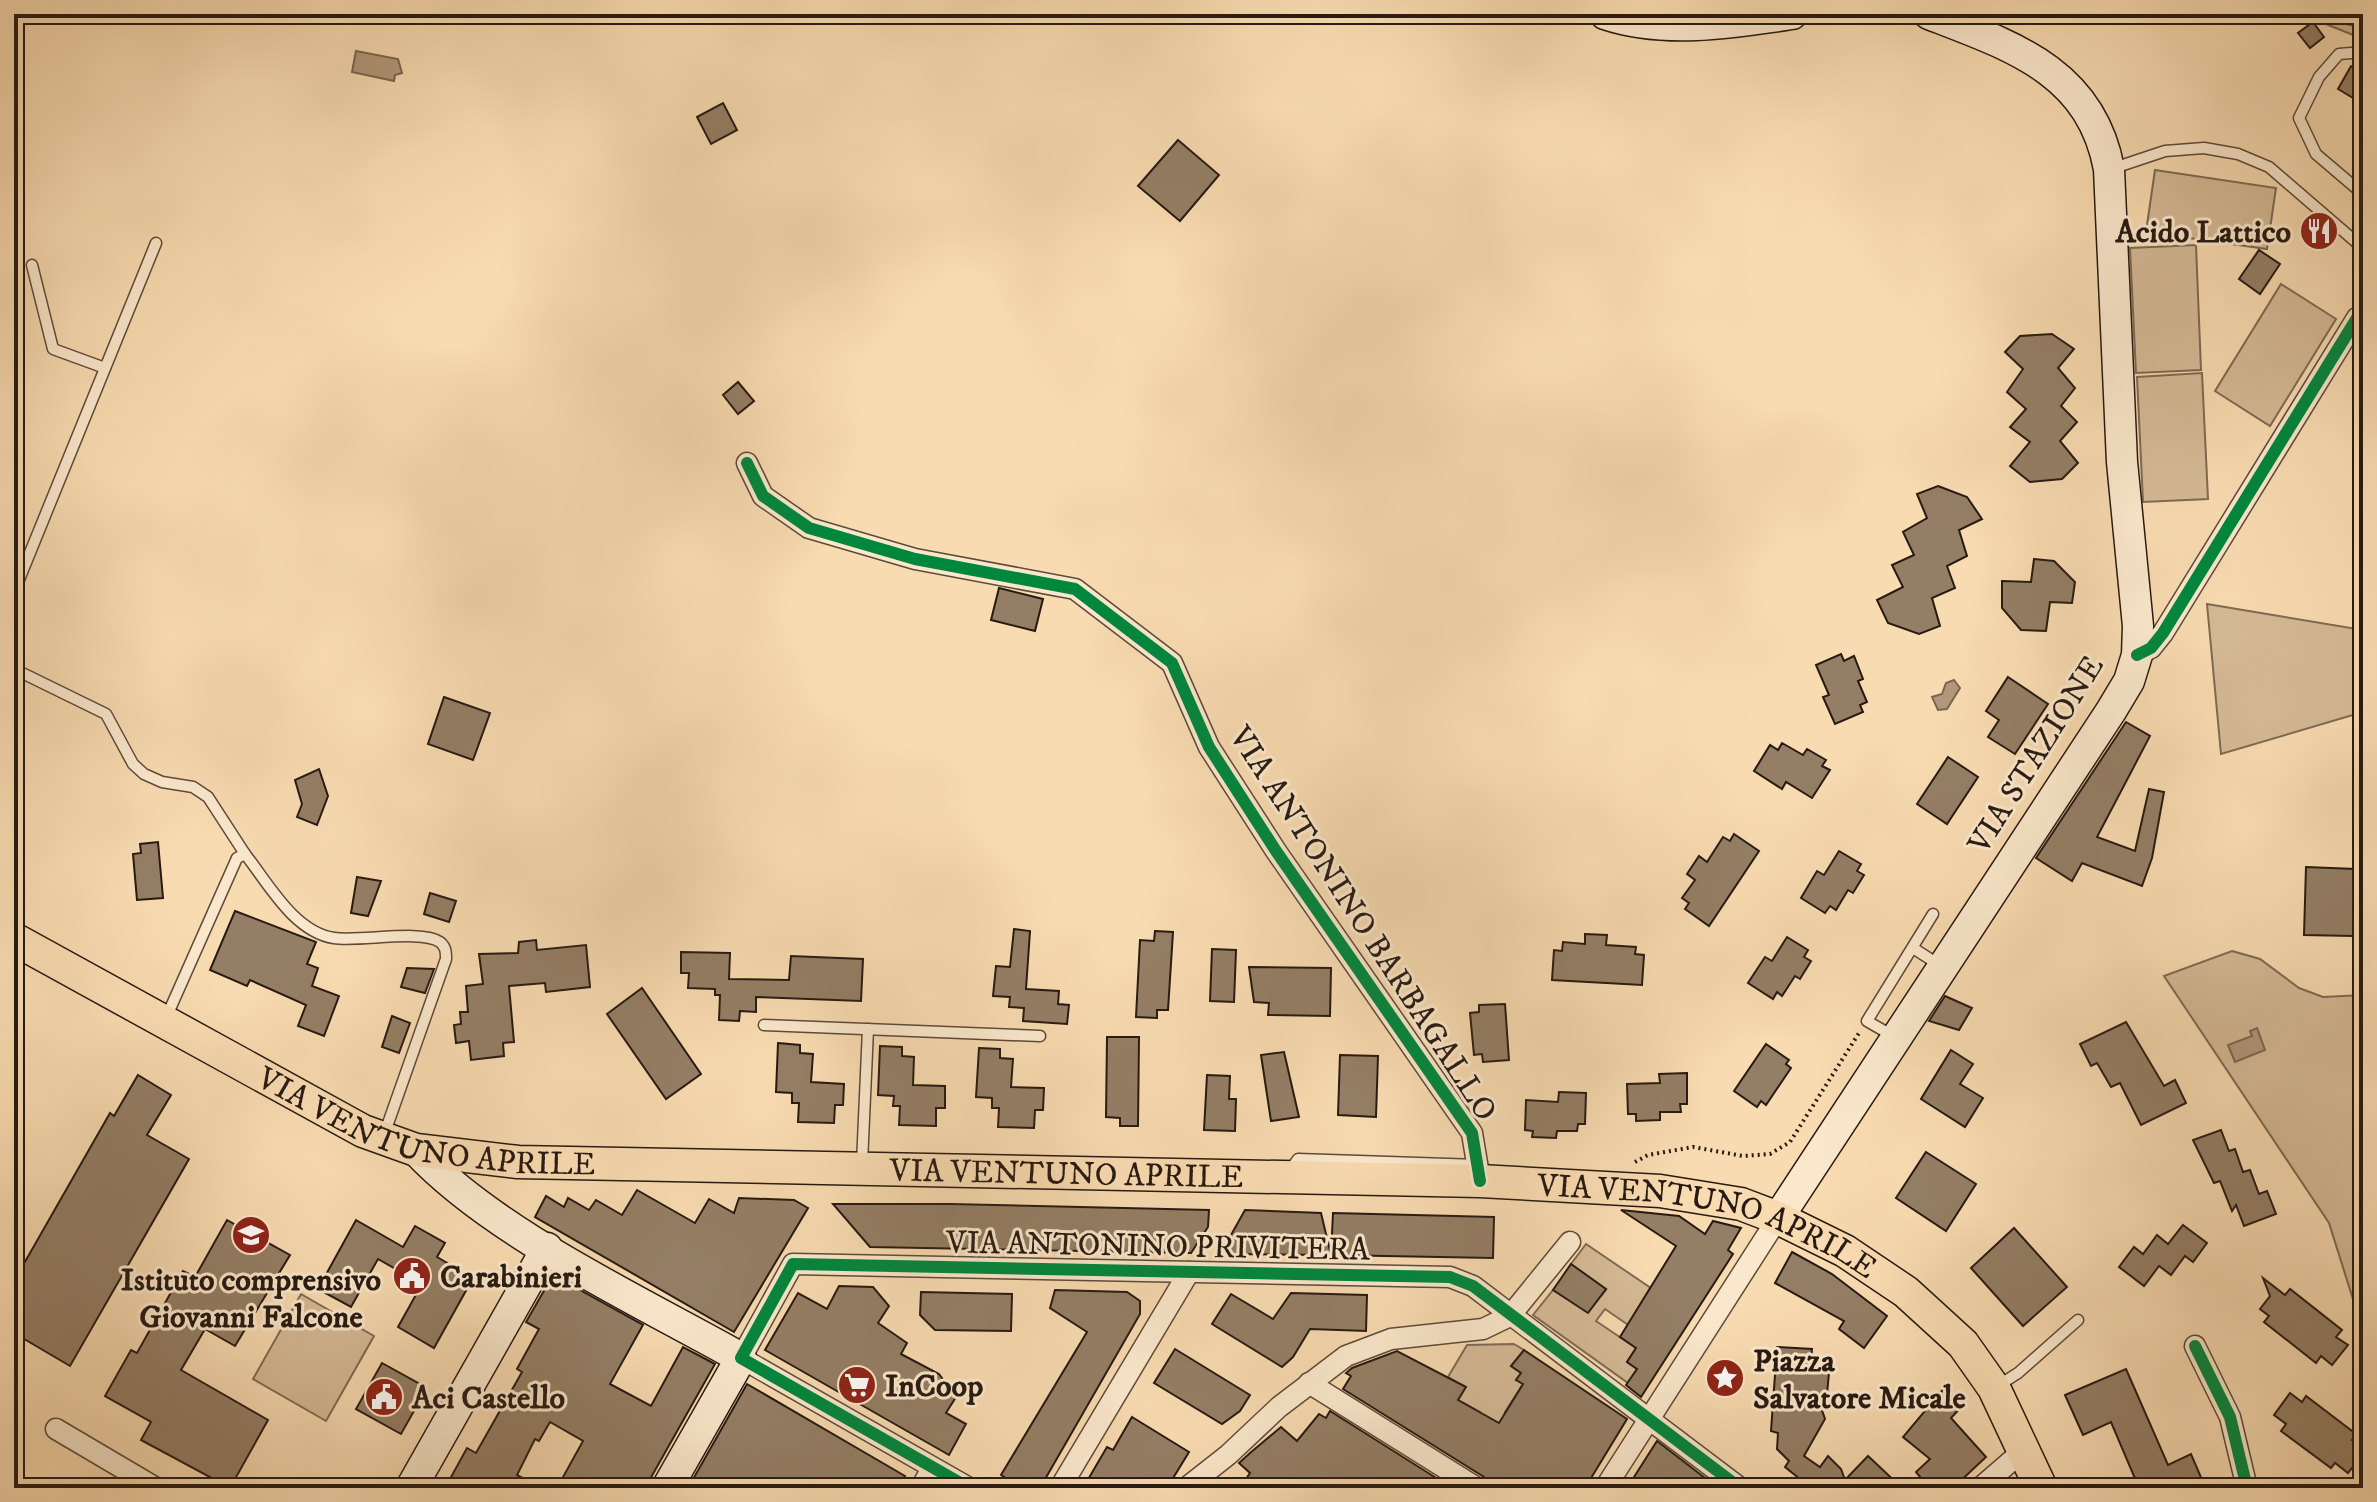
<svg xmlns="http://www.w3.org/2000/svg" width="2377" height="1502" font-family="'IM FELL DW Pica',serif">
<rect width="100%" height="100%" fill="#f9dbb1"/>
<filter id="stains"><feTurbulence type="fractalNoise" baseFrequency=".0025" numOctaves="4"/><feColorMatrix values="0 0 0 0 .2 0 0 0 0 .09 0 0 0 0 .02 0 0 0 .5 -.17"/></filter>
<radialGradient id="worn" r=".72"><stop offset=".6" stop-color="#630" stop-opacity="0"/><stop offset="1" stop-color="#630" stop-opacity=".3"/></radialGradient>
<g fill="#d5ba96" stroke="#7e6a54" stroke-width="2">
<path d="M2301,14L2363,28V39Z"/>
<path d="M2155,170L2276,188L2267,249L2146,232Z"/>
<path d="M2196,245L2201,370L2136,373L2130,248Z"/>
<path d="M2281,284L2336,319L2270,426L2215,391Z"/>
<path d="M2202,373L2208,499L2143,502L2137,377Z"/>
<path d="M2207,604L2363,630V712L2221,754Z"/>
<path d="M2232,951L2260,959L2299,988L2323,997L2363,995V1331L2329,1223L2164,976Z"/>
<path d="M1586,1244L1664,1297L1634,1329L1605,1309L1596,1321L1636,1348L1627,1362L1637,1369L1628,1383L1533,1315L1553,1290L1588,1312L1606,1290L1571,1264Z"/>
<path d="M301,1294L374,1336L326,1421L253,1379Z"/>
<path d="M1514,1344L1524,1350L1511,1366L1521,1373L1516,1380L1523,1384L1505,1412L1502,1441L1480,1412L1458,1400L1465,1387L1448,1377L1467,1345Z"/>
</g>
<g fill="#b2997b" stroke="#7a6651" stroke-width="2">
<path d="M356,51L398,59L402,73L395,75L394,81L352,72Z"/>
<path d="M1954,680L1960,688L1947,709L1938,710L1932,697L1942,694L1946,683Z"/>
<path d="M2257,1028L2265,1050L2235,1062L2228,1045L2252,1036L2250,1031Z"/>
</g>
<g fill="#947e65" stroke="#271a12" stroke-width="2">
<path d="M2313,22L2324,37L2310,48L2298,33Z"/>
<path d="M2351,66L2363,73V104L2338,89Z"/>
<path d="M723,103L737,130L711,144L697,117Z"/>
<path d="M1178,140L1219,175L1180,221L1138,186Z"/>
<path d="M2259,250L2280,264L2260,294L2239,279Z"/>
<path d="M2052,334L2074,349L2058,368L2075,388L2061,406L2077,422L2060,441L2078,463L2062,479L2030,482L2010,466L2030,442L2010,427L2026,409L2007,392L2023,369L2005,352L2020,336Z"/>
<path d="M738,382L754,401L738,414L723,395Z"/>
<path d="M1938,486L1967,497L1982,519L1959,530L1967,556L1947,566L1955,588L1932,598L1940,626L1919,634L1888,623L1877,600L1903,587L1892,565L1914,555L1903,532L1927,518L1917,494Z"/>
<path d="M2034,559L2054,561L2075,582L2072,603L2050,602L2046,631L2021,630L2002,608V581L2031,582Z"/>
<path d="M999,588L1043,599L1035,631L991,620Z"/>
<path d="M1841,654L1844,661L1854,656L1863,679L1858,681L1867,702L1860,705L1863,712L1835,724L1823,697L1829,695L1816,665Z"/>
<path d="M2008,677L2048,704L2015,754L1988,737L1999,720L1986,711Z"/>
<path d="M444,697L490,713L473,760L428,744Z"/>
<path d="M2126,722L2150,736L2097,837L2135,851L2149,789L2164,792L2152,858L2142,886L2082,863L2072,881L2036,858Z"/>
<path d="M1782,743L1803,755L1807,749L1826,760L1822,766L1830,770L1812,798L1786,782L1782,789L1754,771L1770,745L1778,750Z"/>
<path d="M1948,757L1978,777L1947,824L1917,804Z"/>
<path d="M319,769L328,796L317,825L297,817L302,804L295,780Z"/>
<path d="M1734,834L1759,851L1709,926L1685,909L1689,903L1682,898L1695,880L1687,874L1699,856L1707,862L1723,837L1730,841Z"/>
<path d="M158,842L163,898L137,900L133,854L141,853L140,844Z"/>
<path d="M1839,851L1861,864L1857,871L1864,875L1853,893L1848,890L1836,910L1830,906L1825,913L1801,898L1817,871L1824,875Z"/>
<path d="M2306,867L2355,869L2353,936L2304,935Z"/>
<path d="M357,877L381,881L368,916L351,913Z"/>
<path d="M430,893L456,901L449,922L424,914Z"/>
<path d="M235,911L316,942L307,964L318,968L312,986L339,996L324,1036L298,1026L306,1005L250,980L247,986L210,970Z"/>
<path d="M1014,929L1030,931L1026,989L1059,991L1058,1004L1069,1005L1067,1024L1023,1021L1024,1008L1009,1007L1010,997L993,996L996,966L1010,967Z"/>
<path d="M1155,931L1173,932L1168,1010H1157V1018L1136,1017L1140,940L1154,941Z"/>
<path d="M1585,934L1607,935L1606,945L1636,947L1635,954L1644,955L1642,985L1552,980L1554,950L1562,951L1563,942L1585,944Z"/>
<path d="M1787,937L1808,950L1804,957L1811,961L1800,979L1795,976L1782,996L1777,992L1773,999L1748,983L1765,957L1772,961Z"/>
<path d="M536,940L537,950L586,945L590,987L546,992L545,983L509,986L514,1042L503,1043L504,1056L471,1060L469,1041L456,1043L454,1025L461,1024L460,1012H468L466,986L483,984L479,954L518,953L519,942Z"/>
<path d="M1212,949L1236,950L1234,1002L1210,1001Z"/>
<path d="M681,952L730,953L729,979L789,980L791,956L863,959L861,1001L756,997V1012L740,1011L739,1021L719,1020L720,995H715V989L688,988L689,973H681Z"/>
<path d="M1249,967L1331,968L1330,1016L1268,1015L1269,1003L1254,1002Z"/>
<path d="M407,968L434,969L425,993L401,987Z"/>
<path d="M642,988L701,1074L666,1099L607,1014Z"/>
<path d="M1945,996L1972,1008L1959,1030L1929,1021Z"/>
<path d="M1505,1004L1509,1060L1483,1062L1482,1054L1474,1055L1470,1013L1479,1012V1005Z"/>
<path d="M392,1016L410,1023L399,1053L382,1047Z"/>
<path d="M2126,1022L2164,1086L2175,1080L2186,1103L2141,1125L2120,1083L2111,1087L2097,1063L2091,1066L2080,1044Z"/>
<path d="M1107,1037H1139L1138,1126H1120V1118L1106,1117Z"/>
<path d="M778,1043L800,1045V1053L813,1054L811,1082L844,1084L843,1105H835L834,1123L798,1122L799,1103H792V1093L776,1092Z"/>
<path d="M1766,1044L1789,1060L1786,1064L1791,1068L1766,1105L1761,1101L1757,1107L1734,1091Z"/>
<path d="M880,1046L902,1047V1056L914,1057L913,1085L945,1086V1108H936V1126L899,1125L900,1106H893L894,1096L878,1095Z"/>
<path d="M979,1048L1000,1049V1058L1013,1059L1011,1087L1044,1088L1043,1110H1035L1034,1128L998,1127L999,1108H992V1098L976,1097Z"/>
<path d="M1951,1050L1973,1064L1960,1084L1983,1098L1965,1127L1921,1099Z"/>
<path d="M1284,1052L1299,1117L1271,1121L1261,1055Z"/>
<path d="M1340,1055L1378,1056L1376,1117L1338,1115Z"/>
<path d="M1687,1073V1104H1680L1681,1112H1660V1120L1636,1121V1114H1628L1627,1084L1660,1083L1659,1074Z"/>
<path d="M138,1075L171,1095L147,1135L189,1159L70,1366L14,1333V1281L110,1113L114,1116Z"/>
<path d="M1207,1075L1230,1076L1229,1099H1236L1235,1131L1204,1130Z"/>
<path d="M1559,1092L1586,1093L1585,1124H1578L1577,1131H1557L1556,1138L1532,1137L1533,1131L1525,1130L1526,1100L1558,1102Z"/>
<path d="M2221,1130L2229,1151L2235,1149L2243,1172L2250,1170L2259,1194L2267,1191L2276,1214L2244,1226L2236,1205L2232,1211L2220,1181L2214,1183L2193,1140Z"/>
<path d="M1926,1152L1976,1184L1946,1231L1896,1198Z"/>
<path d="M637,1190L695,1223L709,1199L734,1213L739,1198L794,1200L808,1208L734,1332L535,1217L546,1196L564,1207L568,1198L589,1210L596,1200L622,1215Z"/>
<path d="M833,1204H950L1209,1210L1208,1227L1191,1253L870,1247Z"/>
<path d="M1245,1210L1321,1213L1331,1255L1230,1254L1231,1235Z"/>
<path d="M1621,1210L1679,1216L1705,1234L1713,1221L1741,1228L1728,1250L1733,1254L1641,1397L1626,1385L1637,1369L1627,1362L1636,1348L1620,1337L1676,1246Z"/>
<path d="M1333,1213L1494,1217L1493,1258L1331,1255Z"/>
<path d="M227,1220L290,1255L235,1346L205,1329L181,1370L268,1420L230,1488L141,1440L151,1422L105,1396L131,1350L137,1353L183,1271L195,1277Z"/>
<path d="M356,1220L403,1247L415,1226L445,1243L437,1257L473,1278L434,1348L398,1327L422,1284L378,1259L351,1307L318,1289Z"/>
<path d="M2183,1225L2207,1243L2193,1262L2185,1256L2171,1275L2159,1266L2144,1286L2119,1267L2134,1247L2143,1254L2157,1235L2168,1244Z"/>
<path d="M2014,1228L2067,1287L2023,1326L1971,1268Z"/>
<path d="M1792,1252L1832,1274L1887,1316L1864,1348L1839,1329L1844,1321L1775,1283Z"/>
<path d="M1571,1264L1606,1289L1588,1313L1553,1290Z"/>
<path d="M553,1275L643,1325L610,1384L651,1406L683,1347L715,1364L645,1488H557L583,1441L550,1422L539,1441L535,1439L517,1475L541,1488H445L467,1448L476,1453L522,1372L517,1369L539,1329L526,1322Z"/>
<path d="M2263,1278L2285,1295L2290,1289L2342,1330L2336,1337L2348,1345L2332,1365L2321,1356L2316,1363L2264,1322L2269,1316L2260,1309L2270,1296Z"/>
<path d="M839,1286L873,1287L889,1306L878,1323L907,1343L901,1354L939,1374L956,1397L946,1413L966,1424L949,1455L765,1350L798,1293L827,1309Z"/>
<path d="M1055,1290L1127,1292L1140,1301V1314L1040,1488H1022L1001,1475L1087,1332L1050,1308Z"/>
<path d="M921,1292L1012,1294L1011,1331L935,1330L920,1315Z"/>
<path d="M1291,1293L1367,1295L1366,1331L1310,1329L1293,1357L1282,1367L1212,1324L1231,1294L1273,1319Z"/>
<path d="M1777,1347L1812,1349L1810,1371L1829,1373L1827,1394L1816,1393L1825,1419L1804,1456L1820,1467L1828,1456L1841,1469L1845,1480L1868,1456L1902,1488H1811L1785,1467L1789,1461L1777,1449L1778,1433L1771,1431Z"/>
<path d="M1175,1349L1250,1395L1240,1411L1222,1424L1154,1383Z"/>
<path d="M1524,1350L1627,1419L1585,1488H1490L1484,1477L1343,1389L1351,1376L1346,1373L1352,1368L1397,1351L1466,1387L1458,1400L1499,1423L1523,1384L1516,1380L1521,1373L1511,1366Z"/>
<path d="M382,1363L427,1388L401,1434L356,1409Z"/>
<path d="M2126,1369L2168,1465L2191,1454L2203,1482L2189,1488H2139L2111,1422L2083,1435L2065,1395Z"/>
<path d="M747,1384L905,1476L898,1488H706L692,1481Z"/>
<path d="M1945,1387L1963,1405L1951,1418L1986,1457L1953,1488H1929L1916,1472L1930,1459L1903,1437Z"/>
<path d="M2290,1393L2302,1402L2306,1396L2356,1434L2352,1440L2363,1448V1454L2348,1473L2335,1463L2331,1468L2281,1431L2286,1424L2274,1415Z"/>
<path d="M1330,1411L1452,1488H1240L1250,1473L1239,1463L1250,1453L1281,1427L1297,1441L1319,1414L1326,1418Z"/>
<path d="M1132,1417L1189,1452L1167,1488H1083L1107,1447L1113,1450Z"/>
<path d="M1657,1441L1718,1488H1627Z"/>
</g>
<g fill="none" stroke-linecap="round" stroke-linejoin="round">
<defs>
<g id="service">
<path d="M2363,52L2339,54L2319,77L2299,118L2316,154L2363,194"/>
<path d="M2111,169L2165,151L2204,148L2238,154L2269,167L2363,248"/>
<path d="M32,265L53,349L105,368"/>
<path d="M14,592L156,243"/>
<path d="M14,669L106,714L133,764L144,774L162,782L193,787L208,797L245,854"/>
<path d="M1913,948L1941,966"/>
<path d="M166,1018L237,858L245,854C268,883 294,932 334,938C359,942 422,929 440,942C446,947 446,952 446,959L385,1132"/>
<path d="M764,1025L1040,1036"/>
<path d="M1893,1036L1867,1021L1933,914"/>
<path d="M862,1163L868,1029"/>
<path d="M1290,1170L1298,1159L1478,1165"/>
<path d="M1996,1387L2018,1373L2078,1320"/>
</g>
<g id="minor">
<path d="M747,463L763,496L809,528L915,559L1075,589L1172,663L1209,747L1276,851L1472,1133L1480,1181"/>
<path d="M2137,655L2151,648L2163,633L2357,318"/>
<path d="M2195,1346L2230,1417L2247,1488"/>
<path d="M1309,1383L1477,1488"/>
<path d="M56,1429L156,1488"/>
<path d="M921,1488L932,1468"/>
<path d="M969,1488L741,1358L793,1264L1450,1277L1473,1286L1740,1488"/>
<path d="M1060,1488L1189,1272"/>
<path d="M1186,1488L1228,1455L1279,1407L1346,1356L1391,1339L1483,1329L1510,1316L1570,1242"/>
<path d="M1605,1488L1778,1218"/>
<path d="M1980,1488L2025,1449"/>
</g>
<g id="secondary">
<path d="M1605,14C1664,34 1732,23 1792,14"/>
<path d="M416,1150C493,1233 640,1301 741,1358L667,1488"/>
<path d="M1778,1218L2111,711L2129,681L2137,655L2138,626L2122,462L2109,169C2091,71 2012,46 1929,14"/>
<path d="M411,1488L547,1248"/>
</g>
<g id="primary">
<path id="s1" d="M14,939L363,1131L416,1150L518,1162L1480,1181L1660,1191L1741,1204L1778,1218L1845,1251L1906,1292L1963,1344L1994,1388L2041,1488"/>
</g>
</defs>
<use href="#service" stroke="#5c4a3a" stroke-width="13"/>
<use href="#minor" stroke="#5c4a3a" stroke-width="23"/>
<use href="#secondary" stroke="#271a12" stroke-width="33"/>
<use href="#primary" stroke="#271a12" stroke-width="35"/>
<path stroke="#271a12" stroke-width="4" stroke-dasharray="2 4" stroke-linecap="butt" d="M1635,1162L1648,1155L1693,1147L1743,1156L1770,1154L1790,1142L1859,1033"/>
<use href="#service" stroke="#fbe8cc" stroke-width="10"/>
<use href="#minor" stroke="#fbe8cc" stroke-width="20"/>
<use href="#secondary" stroke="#fbe8cc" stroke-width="30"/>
<use href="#primary" stroke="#f9dbb1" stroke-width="32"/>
<path stroke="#271a12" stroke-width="6" stroke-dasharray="14 14" stroke-linecap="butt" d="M2344,14L2363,19"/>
<defs>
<g id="cycleway">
<path d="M747,463L763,496L809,528L915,559L1075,589L1172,663L1209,747L1276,851L1472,1133L1480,1181"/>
<path d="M2137,655L2151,648L2163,633L2357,318"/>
<path d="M2195,1346L2230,1417L2247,1488"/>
<path d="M969,1488L741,1358L793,1264L1450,1277L1473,1286L1740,1488"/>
</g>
</defs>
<use href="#cycleway" stroke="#fbe8cc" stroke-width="17"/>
<use href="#cycleway" stroke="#00873e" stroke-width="12"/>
</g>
<defs>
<symbol id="restaurant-disc" viewBox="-11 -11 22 22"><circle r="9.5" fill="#8f2418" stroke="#fbe8cc"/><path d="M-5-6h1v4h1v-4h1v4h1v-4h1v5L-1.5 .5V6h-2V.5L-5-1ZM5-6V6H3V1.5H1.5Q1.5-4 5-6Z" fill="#fff"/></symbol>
<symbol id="school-disc" viewBox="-11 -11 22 22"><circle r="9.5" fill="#8f2418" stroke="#fbe8cc"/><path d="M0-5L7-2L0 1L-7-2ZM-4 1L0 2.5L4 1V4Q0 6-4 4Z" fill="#fff"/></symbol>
<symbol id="civic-disc" viewBox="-11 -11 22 22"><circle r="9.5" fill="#8f2418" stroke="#fbe8cc"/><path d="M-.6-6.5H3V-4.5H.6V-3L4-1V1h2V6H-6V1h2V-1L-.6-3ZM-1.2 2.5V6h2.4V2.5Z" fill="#fff"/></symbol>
<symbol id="sight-disc" viewBox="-11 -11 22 22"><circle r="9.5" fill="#8f2418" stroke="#fbe8cc"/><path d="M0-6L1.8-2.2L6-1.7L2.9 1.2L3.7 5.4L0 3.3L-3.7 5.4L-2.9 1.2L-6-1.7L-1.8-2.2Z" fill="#fff"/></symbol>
<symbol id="supermarket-disc" viewBox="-11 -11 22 22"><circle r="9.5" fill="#8f2418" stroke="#fbe8cc"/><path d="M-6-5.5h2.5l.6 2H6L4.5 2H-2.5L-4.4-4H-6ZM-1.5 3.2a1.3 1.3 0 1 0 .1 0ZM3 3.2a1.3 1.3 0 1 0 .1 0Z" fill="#fff"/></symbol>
</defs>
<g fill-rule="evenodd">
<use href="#restaurant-disc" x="2297" y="209" width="44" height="44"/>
<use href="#school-disc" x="229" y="1213" width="44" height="44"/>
<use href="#civic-disc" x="390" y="1254" width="44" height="44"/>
<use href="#sight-disc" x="1703" y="1356" width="44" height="44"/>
<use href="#supermarket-disc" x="835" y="1363" width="44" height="44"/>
<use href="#civic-disc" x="362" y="1375" width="44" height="44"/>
</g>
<g text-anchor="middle" stroke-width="6" stroke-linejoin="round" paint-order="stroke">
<g font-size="32" font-weight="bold" fill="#271a12" stroke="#fbe8cc" text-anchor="start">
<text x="2291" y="242" text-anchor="end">Acido Lattico</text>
<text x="440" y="1287">Carabinieri</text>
<text x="251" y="1290" text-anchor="middle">Istituto comprensivo<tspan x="251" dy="37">Giovanni Falcone</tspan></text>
<text x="1753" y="1371">Piazza<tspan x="1753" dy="37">Salvatore Micale</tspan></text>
<text x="885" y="1396">InCoop</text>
<text x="412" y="1408">Aci Castello</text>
</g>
<g font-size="32" fill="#271a12" stroke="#fbe8cc">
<text transform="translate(2035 754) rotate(-58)" y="11">VIA STAZIONE</text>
<text transform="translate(1364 923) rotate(57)" y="11">VIA ANTONINO BARBAGALLO</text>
<text dy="11" stroke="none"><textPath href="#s1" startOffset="458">VIA VENTUNO APRILE</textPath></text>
<text dy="11" stroke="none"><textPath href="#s1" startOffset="1106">VIA VENTUNO APRILE</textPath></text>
<text dy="11" stroke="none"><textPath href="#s1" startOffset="1754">VIA VENTUNO APRILE</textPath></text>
<text transform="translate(1158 1245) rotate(1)" y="11">VIA ANTONINO PRIVITERA</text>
</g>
</g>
<rect width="2377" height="1502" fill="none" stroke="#f9dbb1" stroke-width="48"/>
<rect x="16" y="16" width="2345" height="1470" fill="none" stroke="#271a12" stroke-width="4"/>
<rect x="24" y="24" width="2329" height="1454" fill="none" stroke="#271a12" stroke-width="2"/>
<rect width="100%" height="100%" filter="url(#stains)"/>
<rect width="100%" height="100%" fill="url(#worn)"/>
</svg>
